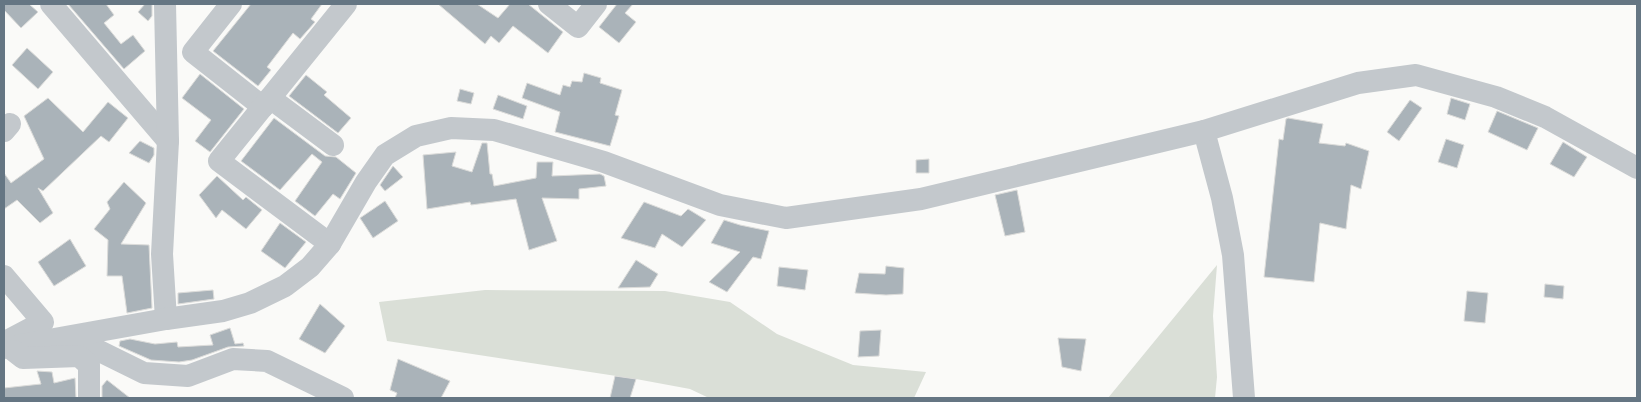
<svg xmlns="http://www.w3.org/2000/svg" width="1641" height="402" font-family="Poppins,sans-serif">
<rect width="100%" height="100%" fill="#fafaf8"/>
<g fill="#dadfd7">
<path d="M1217,265L1213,316L1217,377L1215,398H1108Z"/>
<path d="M485,290L665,291L730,302L777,334L853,365L926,372L914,398H709L690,389L636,379L387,341L379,302Z"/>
</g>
<g fill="#aab3b9" stroke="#dcdcda">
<path d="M4,4H29L38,12L21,28L4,10Z"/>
<path d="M68,4H106L114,15L104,23L121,44L133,35L145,51L124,69Z"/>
<path d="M145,4H152V16L148,21L138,12Z"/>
<path d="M251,4H322L311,19L315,22L300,39L293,33L267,67L271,70L258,86L213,51Z"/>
<path d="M438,4H477L498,18L510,4H528L563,32L548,53L513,26L499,43L491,36L485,44Z"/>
<path d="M617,4H633L625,13L636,22L619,43L599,27Z"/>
<path d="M27,48L53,72L38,89L12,65Z"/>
<path d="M584,73L601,78L600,83L622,90L615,115L619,116L610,146L555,132L560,112L522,98L527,83L560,95L563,85L570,87L572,81L582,82Z"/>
<path d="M200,74L244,109L210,152L195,141L211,120L182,98Z"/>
<path d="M306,75L327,92L324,95L351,118L338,133L289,96Z"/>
<path d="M460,89L474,93L471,104L457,101Z"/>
<path d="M498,95L527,106L523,119L493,109Z"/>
<path d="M48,98L83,132L108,102L128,118L109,142L101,136L43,191L38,188L53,213L40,223L17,200L4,209V173L11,183L44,159L24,116Z"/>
<path d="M1451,98L1470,104L1465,120L1447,114Z"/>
<path d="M1410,100L1422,108L1399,141L1387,132Z"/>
<path d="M1497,111L1538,128L1527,150L1488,132Z"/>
<path d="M274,118L325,156L336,157L356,173L340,199L333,194L315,216L295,201L322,162L312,154L280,190L241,161Z"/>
<path d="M1288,118L1323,124L1319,143L1345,146L1346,143L1369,151L1361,189L1351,185L1346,229L1320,223L1314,282L1264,277L1279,139L1283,140L1286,119Z"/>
<path d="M1446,139L1464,145L1457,168L1438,162Z"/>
<path d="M140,141L154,148V155L149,163L129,153Z"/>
<path d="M1563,142L1587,157L1574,177L1550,164Z"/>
<path d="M482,143H487L490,174H492L494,186L536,178L537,162H553L552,176L600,174L604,176L606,186L579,189V199L542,198L557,241L529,250L516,199L471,205L470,202L427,209L423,155L456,152L452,166L472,172Z"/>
<path d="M929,159V173H916V160Z"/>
<path d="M393,166L403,177L385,191L380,185Z"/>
<path d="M217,176L243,200L246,197L262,210L246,229L222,210L216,218L199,195Z"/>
<path d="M124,182L146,203L121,244L149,245L152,308L127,313L122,276H107L108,240L94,229L110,209L107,202Z"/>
<path d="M1017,190L1025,232L1005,236L995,195Z"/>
<path d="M385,201L398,221L373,238L360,218Z"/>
<path d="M644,202L681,216L688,209L706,220L682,247L662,234L655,248L621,238Z"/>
<path d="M724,220L740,225L769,231L761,259L753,257L727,292L709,282L740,252L711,243Z"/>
<path d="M280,223L306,242L285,268L261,251Z"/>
<path d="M70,239L86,266L54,286L38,262Z"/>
<path d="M636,260L658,274L650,287L618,288Z"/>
<path d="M886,266L904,268L903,294L886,295L855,293L859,273L885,274Z"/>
<path d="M779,267L808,270L805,290L777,286Z"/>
<path d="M1545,284L1564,286L1563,299L1544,297Z"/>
<path d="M213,290L214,299L178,304V293Z"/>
<path d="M1467,291L1488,293L1485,323L1464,321Z"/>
<path d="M320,304L345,326L325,353L299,339Z"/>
<path d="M230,328L235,344L243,343L244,346L228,347L192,360L179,362L151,360L119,346L120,341L130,339L155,344L177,342L178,347L213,345L210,335Z"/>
<path d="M881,330L879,356L858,357L860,331Z"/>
<path d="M1058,338L1086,339L1081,371L1062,367Z"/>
<path d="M398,359L450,381L441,398H395L397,393L390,390Z"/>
<path d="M37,371L52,372L54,383L75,378L76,398H4V388L41,384Z"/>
<path d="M615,376L636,379L630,398H610Z"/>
<path d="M107,380L130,398H102V386Z"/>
</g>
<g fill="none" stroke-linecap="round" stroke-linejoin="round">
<g stroke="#c3c8cc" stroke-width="22">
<path d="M51,4L168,141"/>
<path d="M165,4L168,141L162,254L166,319"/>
<path d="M231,4L193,52L263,107"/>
<path d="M549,4L578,27L596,4"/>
<path d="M270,98L333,145"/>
<path d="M4,131L10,124"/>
<path d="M1204,131L1222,198L1233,255L1244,398"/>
<path d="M330,244L219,161L346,4"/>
<path d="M4,276L43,322L7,341"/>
<path d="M71,337L144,373L188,376L233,359L267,361L343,398"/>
<path d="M4,348L166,319L223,311L250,303L285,286L310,267L330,244L366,182L385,155L416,136L451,128L494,130L604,162L720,205L786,218L921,199L1204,131L1358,83L1416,75L1496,97L1545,117L1637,168"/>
<path d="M14,351L23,358L79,356L89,365V398"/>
</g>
</g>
<rect width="1641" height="402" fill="none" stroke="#657683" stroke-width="10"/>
</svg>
